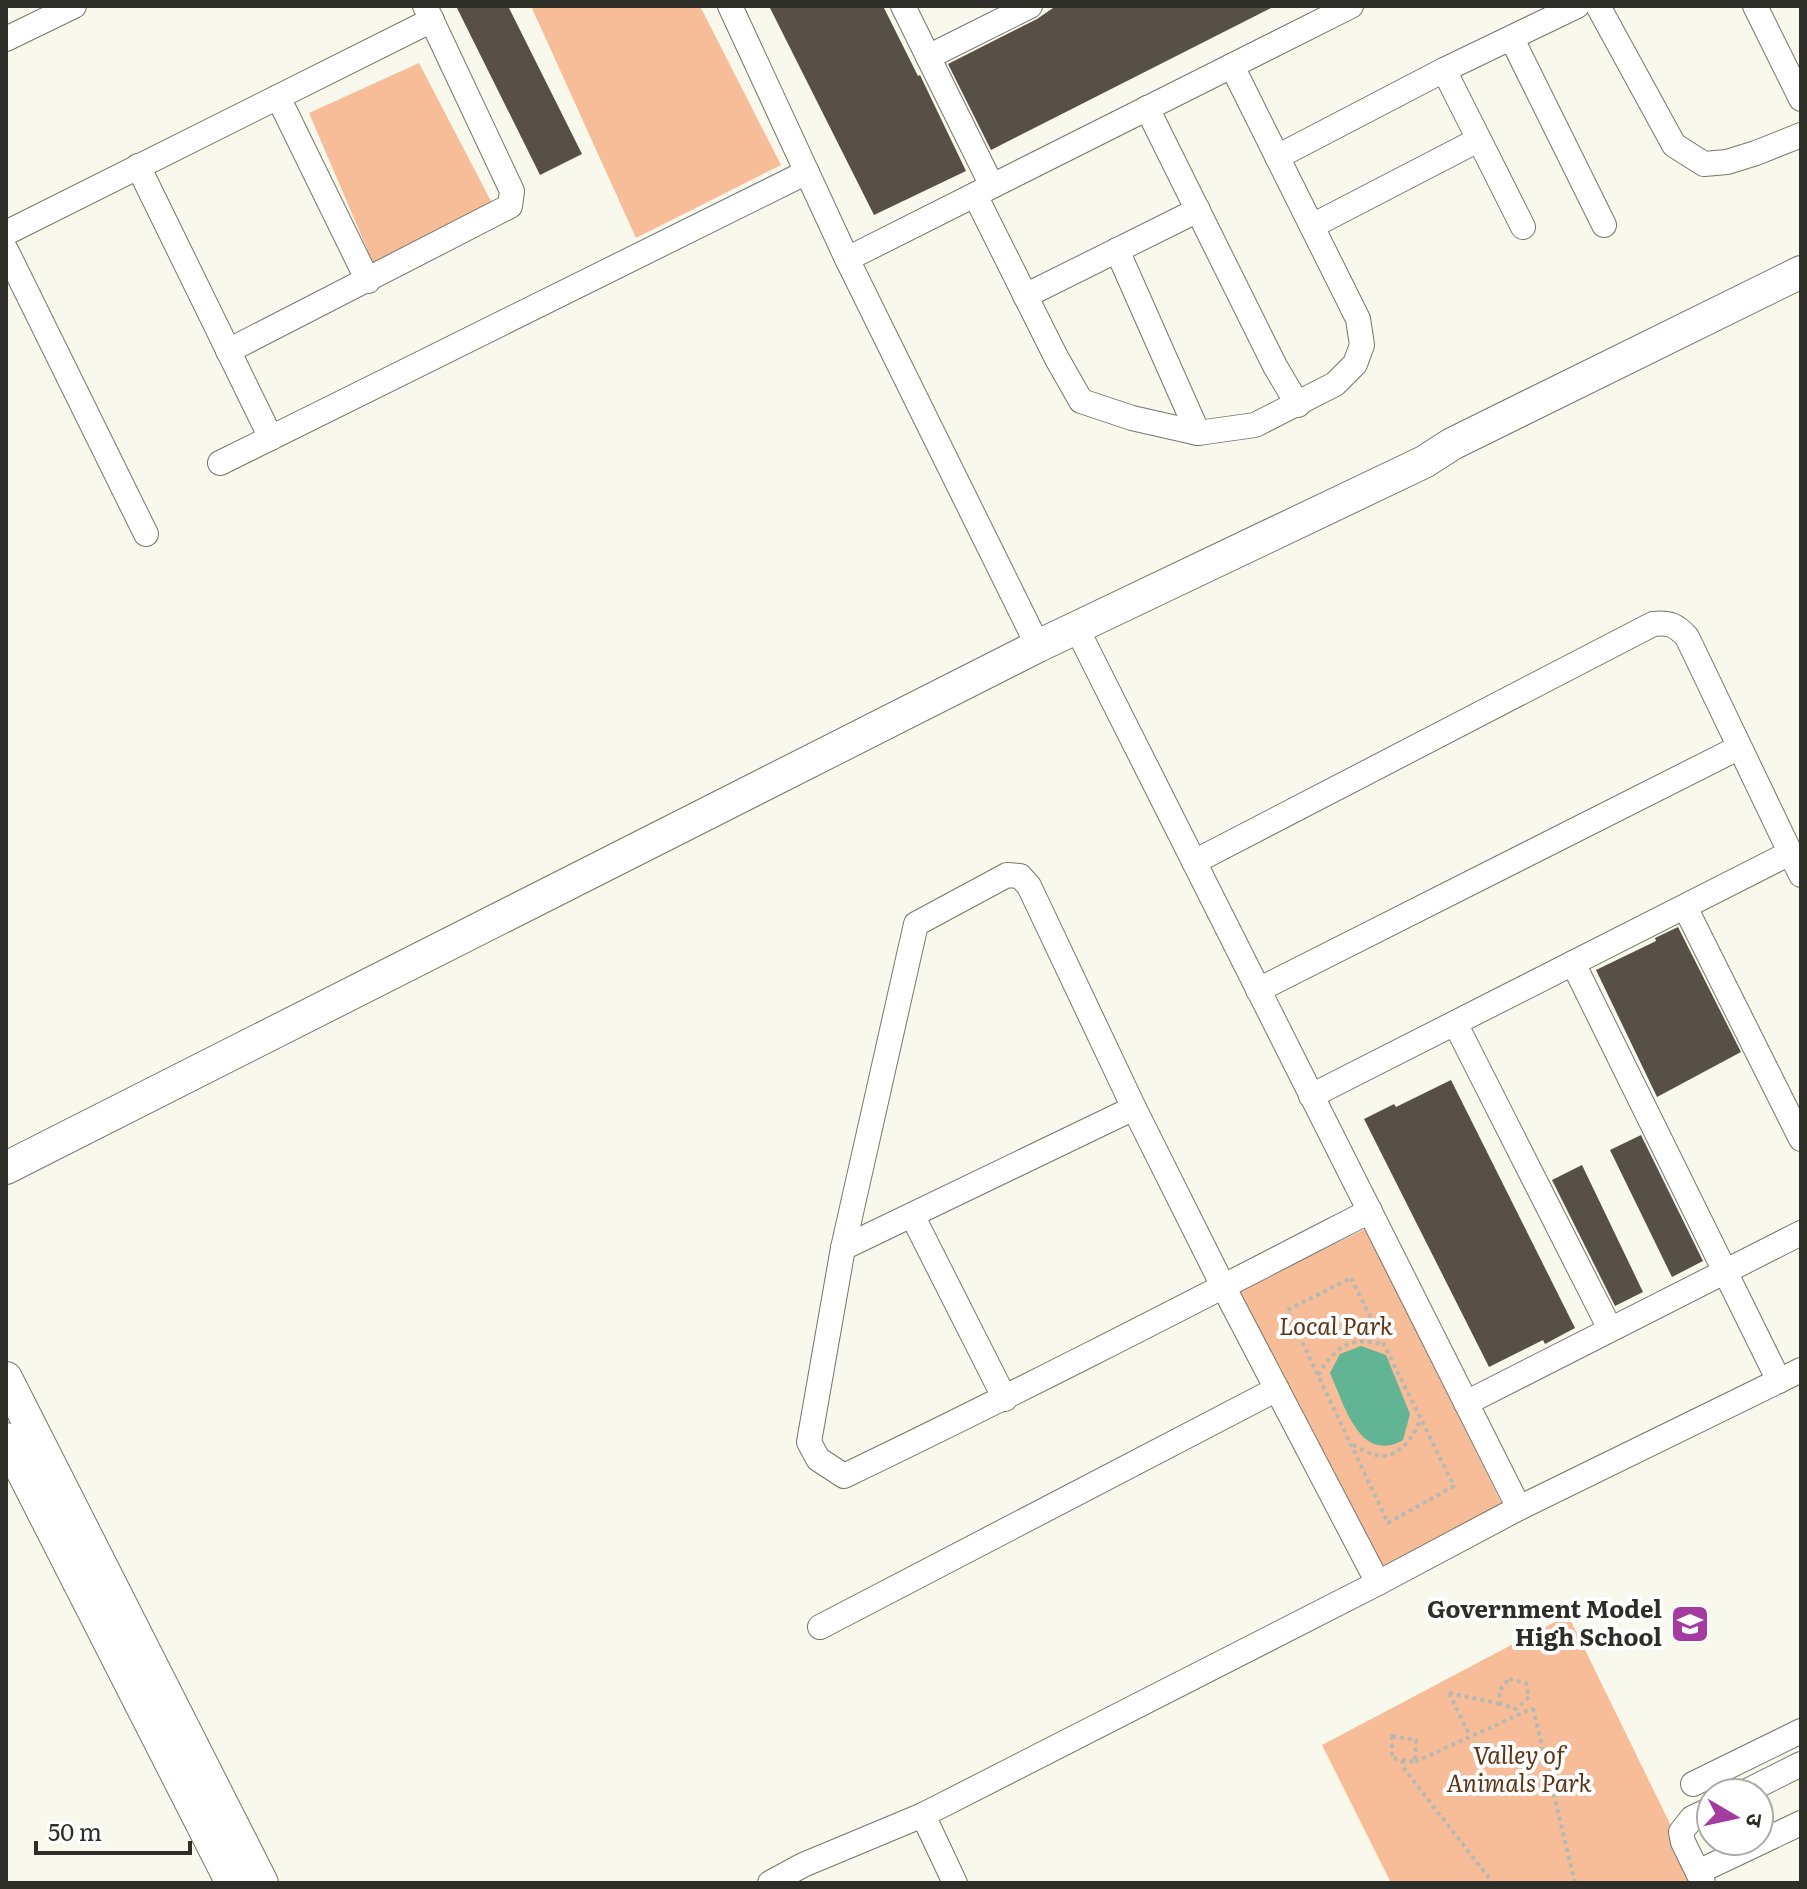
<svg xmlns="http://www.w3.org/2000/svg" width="1807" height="1889" font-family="Literata,'Noto Sans Devanagari',serif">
<rect width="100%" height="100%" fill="#f8f9ec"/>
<g fill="#f7bd98">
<path d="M531,6H700L781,165L636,238Z"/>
<path d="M419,63L493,205L373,263L309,113Z"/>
<path d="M1367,1228L1503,1506L1380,1571L1238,1292Z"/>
<path d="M1568,1615L1699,1883H1391L1322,1745Z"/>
</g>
<path fill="#61b494" d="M1361,1346L1386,1355L1410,1414L1403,1440C1360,1465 1344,1404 1330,1373L1340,1354Z"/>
<g fill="#565047">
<path d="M456,6H508L582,154L540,175Z"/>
<path d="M769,6H883L918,76L920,75L966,171L874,215Z"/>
<path d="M1056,6H1275L991,150L948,64L1037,19Z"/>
<path d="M1678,927L1741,1052L1657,1097L1596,970L1656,941L1655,938Z"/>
<path d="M1451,1080L1575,1328L1545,1344L1543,1340L1489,1367L1364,1119L1394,1104L1396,1107Z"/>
<path d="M1641,1135L1703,1261L1672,1277L1610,1150Z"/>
<path d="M1582,1165L1643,1292L1615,1306L1552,1180Z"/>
</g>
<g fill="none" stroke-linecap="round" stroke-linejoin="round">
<defs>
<g id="minor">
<path d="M730,6L847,259L1038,646"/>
<path d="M903,6L992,186"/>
<path d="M1598,6L1674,145L1704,164L1727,162L1756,153L1801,135"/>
<path d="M1755,6L1801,99"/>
<path d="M6,39L74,6"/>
<path d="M1512,39L1604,225"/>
<path d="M928,57L1030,6"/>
<path d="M1444,70L1523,227"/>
<path d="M278,97L368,281"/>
<path d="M1147,108L1275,366L1298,405"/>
<path d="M1277,157L1444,70L1577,6"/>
<path d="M138,166L271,438"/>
<path d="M975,195L1056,357L1081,401L1132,418L1198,433L1255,425L1335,384L1355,364L1362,345L1358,319L1232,66"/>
<path d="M1312,226L1478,140"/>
<path d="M6,233L432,20"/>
<path d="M6,250L146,534"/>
<path d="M1117,250L1198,433"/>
<path d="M847,259L1351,6"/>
<path d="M1025,296L1198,210"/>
<path d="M228,351L510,206L512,191L425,6"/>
<path d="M220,463L807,172"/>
<path d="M1077,629L1519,1508"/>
<path d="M1194,862L1653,624C1669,622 1676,625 1687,637L1801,875"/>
<path d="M1685,907L1801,1139"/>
<path d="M1573,963L1779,1381"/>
<path d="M1258,990L1738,748"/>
<path d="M1455,1023L1610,1329"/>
<path d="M1311,1096L1790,853"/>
<path d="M1370,1211C1195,1301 1021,1391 844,1476L818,1459L809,1442L843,1248L916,924L1007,875L1020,876L1029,886L1134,1108L1223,1286L1378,1583"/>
<path d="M912,1215L1005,1399"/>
<path d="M843,1248L1134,1108"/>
<path d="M1466,1403L1801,1233"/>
<path d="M820,1627L1277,1389"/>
<path d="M1693,1784L1801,1731"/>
<path d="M1743,1793L1801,1764"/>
<path d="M923,1815L955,1883"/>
<path d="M1698,1872L1801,1823"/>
<path d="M770,1883L803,1865L923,1815L1378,1583L1519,1508L1801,1370"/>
<path d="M1703,1883L1683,1842L1681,1832L1692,1818L1711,1809"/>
</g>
<g id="secondary">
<path d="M6,1168L1038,646L1424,462L1452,444L1801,272"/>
<path d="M6,1378L262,1883"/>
<path d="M6,1439L232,1883"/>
</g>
</defs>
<use href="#minor" stroke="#75766b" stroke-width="26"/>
<use href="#secondary" stroke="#75766b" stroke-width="34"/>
<g stroke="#b9b9af" stroke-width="4" stroke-dasharray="4 4" stroke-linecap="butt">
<path d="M1351,1278L1454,1486L1388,1523L1287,1310Z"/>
<path d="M1318,1375C1336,1347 1349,1335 1384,1345"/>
<path d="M1353,1445C1362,1449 1374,1457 1384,1456C1403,1453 1414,1436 1420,1420"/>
<path d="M1509,1679L1526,1683L1529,1697L1516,1709L1501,1704L1499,1691Z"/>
<path d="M1449,1693L1501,1704"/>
<path d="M1449,1693L1470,1736"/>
<path d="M1533,1708L1575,1883"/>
<path d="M1392,1736L1416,1740L1415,1762L1392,1758Z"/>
<path d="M1403,1760L1402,1766L1493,1883"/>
<path d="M1415,1762L1533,1708"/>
</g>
<use href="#minor" stroke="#fff" stroke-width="24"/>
<use href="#secondary" stroke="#fff" stroke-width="32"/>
</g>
<defs>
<symbol id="school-square" viewBox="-11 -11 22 22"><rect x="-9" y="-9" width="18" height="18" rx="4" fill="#a43c9f" stroke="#fff"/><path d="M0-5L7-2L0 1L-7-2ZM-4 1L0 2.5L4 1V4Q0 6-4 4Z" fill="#fff"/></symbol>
</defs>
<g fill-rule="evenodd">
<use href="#school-square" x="1668" y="1602" width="44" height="44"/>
</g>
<g text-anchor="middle" stroke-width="8" stroke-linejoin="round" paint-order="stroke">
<g font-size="24" font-style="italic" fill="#5e3415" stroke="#fff">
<text x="1336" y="1335">Local Park</text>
<text x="1519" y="1764">Valley of<tspan x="1519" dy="28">Animals Park</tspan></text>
</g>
<g font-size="24" font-weight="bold" fill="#2e2e29" stroke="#fff" text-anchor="end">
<text x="1662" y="1618">Government Model<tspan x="1662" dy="28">High School</tspan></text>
</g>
</g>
<rect width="1807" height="1889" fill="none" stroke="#2e2e29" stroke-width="16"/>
<g transform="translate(1735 1817) rotate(99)"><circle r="38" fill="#ffffff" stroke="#ababa9" stroke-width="2"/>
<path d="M0-6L14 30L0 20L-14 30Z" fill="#a43c9f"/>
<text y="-12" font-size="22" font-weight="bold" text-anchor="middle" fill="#2e2e29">उ</text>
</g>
<path d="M36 1841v12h154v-12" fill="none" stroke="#2e2e29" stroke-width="4"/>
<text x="48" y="1841" font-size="24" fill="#2e2e29" stroke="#ffffff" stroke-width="6" paint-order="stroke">50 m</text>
</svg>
